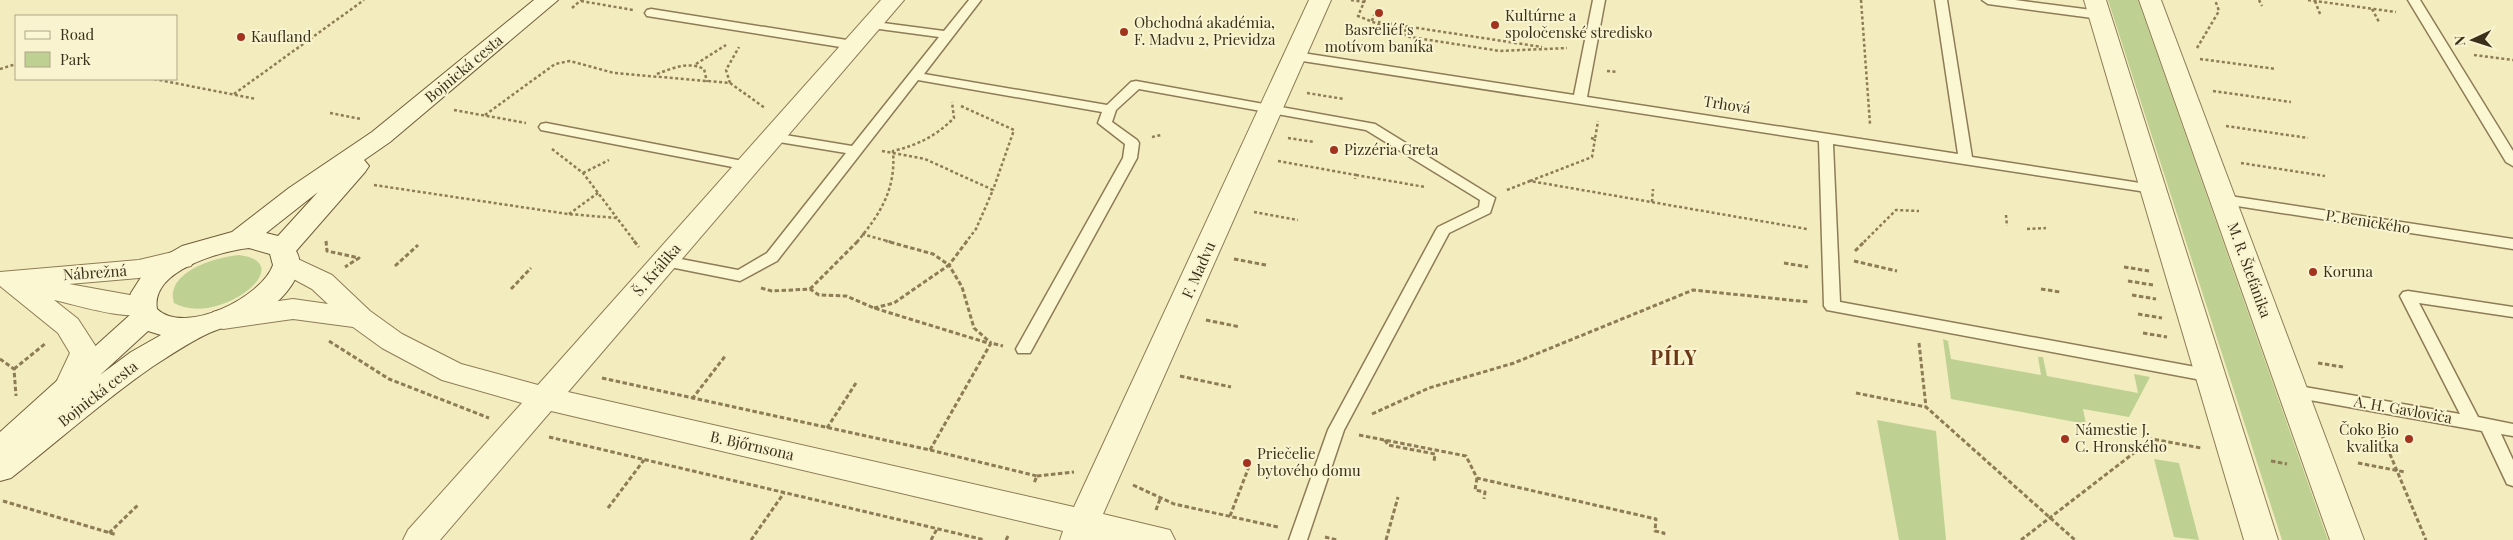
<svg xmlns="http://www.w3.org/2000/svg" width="2513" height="540" font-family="'Playfair Display',serif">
<rect width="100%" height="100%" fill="#f2ecbf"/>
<g fill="#bfd192">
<path d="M2108,0H2138L2328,540H2282Z"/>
<path d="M239,255C302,263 217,328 174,303C164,272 216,257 239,255Z"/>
<path d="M1943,339L1948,341L1951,359L2041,375L2038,357H2043L2047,376L2138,393L2134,374L2150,377L2129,417L2083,409L2086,424L1951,399Z"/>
<path d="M1877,420L1936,431L1946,540H1899Z"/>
<path d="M2154,459L2179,463L2199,540L2174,537Z"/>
</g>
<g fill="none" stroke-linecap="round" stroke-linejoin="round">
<defs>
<g id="lane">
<path d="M969,0H981L924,74L1107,105L1131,82L1136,81L1375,124L1495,198L1490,213L1449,233L1344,430L1307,540H1289L1328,430L1436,230L1438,227L1479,207L1480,200L1366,130L1139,89L1116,110L1112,122L1137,140L1139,143L1137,158L1030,353H1018L1016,349L1123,158L1125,144L1098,123L1102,112L918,80L777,261L740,281L660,265L658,261L660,257L665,256L738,270L767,253L846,153L773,141L768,140L766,137L768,134L773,133L852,146L939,37L872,28L868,27L866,24L868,21L944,31Z"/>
<path d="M1593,0H1605L1587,97L1958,154L1935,0H1947L1972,157L2153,185L2160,189L2153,193L1833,144L1840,302L2212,370L2218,372L2220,376L2218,380L2212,382L1827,310L1824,306L1819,141L1296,60L1290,56L1296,52L1574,95Z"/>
<path d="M1982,0H2015L2100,11L2106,15L2100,19L1988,4Z"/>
<path d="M2408,0H2420L2513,151V166L2506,162Z"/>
<path d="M651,9L853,41L859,45L853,49L647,16L645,13L647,10Z"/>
<path d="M546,123L748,162L755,166L748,170L541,130L539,127L541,124Z"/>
<path d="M2223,195L2513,239V249L2218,203L2216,200L2218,197Z"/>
<path d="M2408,291L2513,307V317L2419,303L2478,417L2513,424V436L2501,434L2513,460V486L2507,484L2482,431L2293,397L2287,395L2285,391L2287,387L2293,385L2460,414L2400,296L2403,292Z"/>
</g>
<g id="street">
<path d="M881,0H904L568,392L1074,507L1309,0H1331L1103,514L1170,530L1175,540H1060L1063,531L551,411L440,540H403L408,530L522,403L442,380L382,348L353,327L293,319L223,329L213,326L209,319L213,312L223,309L293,299L328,304L312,289L277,270L273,263L277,256L287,254L332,275L370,311L402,334L461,364L538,385Z"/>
<path d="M2084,0H2106L2278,540H2244Z"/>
<path d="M2139,0H2161L2364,540H2330Z"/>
<path d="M181,250L191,252L195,259L191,266L139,278L69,284L152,299L156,306L152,313C124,321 82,306 54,300L78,319L100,353L79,397L68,400L57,397L53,389L70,353L58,333L0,286V272L139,260Z"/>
</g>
<path id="secondary" d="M534,0H558L390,142L364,160L369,166L365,172L296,251C307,269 289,291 276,303C254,321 231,323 207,334C188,343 169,356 152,367C104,400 57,442 11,478L0,481V432L131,314L128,302L131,293L145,271L156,261L182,246L232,232L289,188L372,132ZM318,192L278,236L266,233ZM249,248L270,254L273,265C262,297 185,336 157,309C150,270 222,251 249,248ZM148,331L161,335L131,352L100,375Z"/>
</defs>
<use href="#lane" stroke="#8d7c55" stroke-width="3"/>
<use href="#street" stroke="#8d7c55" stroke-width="2"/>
<use href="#secondary" stroke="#6f5d38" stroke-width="2"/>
<g stroke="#8d7c55" stroke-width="2.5" stroke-dasharray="3 2.5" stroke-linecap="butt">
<path d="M1351,0L1364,2"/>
<path d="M1365,0L1358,16L1410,37L1500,51L1567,48"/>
<path d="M1861,0L1870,124"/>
<path d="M2259,0L2262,6"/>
<path d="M2308,0L2396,12"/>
<path d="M581,1L633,10"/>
<path d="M2315,1L2320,14"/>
<path d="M572,8L581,0"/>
<path d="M2372,9L2379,22"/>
<path d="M1372,21L1376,9"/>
<path d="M1378,22L1542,47"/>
<path d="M1399,33L1412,28"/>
<path d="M2197,48L2219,11L2215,0"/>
<path d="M2474,55L2513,60"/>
<path d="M2200,59L2276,69"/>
<path d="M696,64L726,45"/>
<path d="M0,69L16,64"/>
<path d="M1607,71L1618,72"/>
<path d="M657,74C673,68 688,61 704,69L707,82"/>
<path d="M154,79L256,99"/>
<path d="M730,83L726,70L739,47"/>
<path d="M2213,91L2291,102"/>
<path d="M1307,93L1344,99"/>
<path d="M234,94L364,0"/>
<path d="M961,106L1014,130L993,190"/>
<path d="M454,110L526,123"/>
<path d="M330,113L361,119"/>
<path d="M485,115L555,64L570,61L614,73L730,83L765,108"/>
<path d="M2226,126L2308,138"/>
<path d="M1152,137L1161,135"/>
<path d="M1288,138L1314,142"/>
<path d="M1591,138L1595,139L1598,121"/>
<path d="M552,149L583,173L617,218"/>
<path d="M882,151L925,159L993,190L976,229L966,242"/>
<path d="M1278,161L1356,175L1355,179"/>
<path d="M2241,163L2325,176"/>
<path d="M583,173L609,160"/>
<path d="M1356,175L1425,187"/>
<path d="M1530,181L1592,157L1595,139"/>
<path d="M374,185L568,214L617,218L635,242"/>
<path d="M1507,190L1530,181L1807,229"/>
<path d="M1652,202L1653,189"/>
<path d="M1254,212L1298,220"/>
<path d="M569,214L598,193"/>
<path d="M2006,215L2007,226"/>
<path d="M2027,229L2046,228"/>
<path d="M862,234L891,242"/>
<path d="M857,242C881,213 896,189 893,151C918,145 936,136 954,118L952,102"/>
<path d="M1864,242L1896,210L1919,211"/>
</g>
<g stroke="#8d7c55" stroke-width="3" stroke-dasharray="4.5 2.5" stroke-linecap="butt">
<path d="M326,241L327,251L359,258L345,267"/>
<path d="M634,241L639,247"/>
<path d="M967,241L949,265L962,287L974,328L991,343"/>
<path d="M1855,251L1865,241"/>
<path d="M1234,259L1266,265"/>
<path d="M1854,261L1897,271"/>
<path d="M1784,263L1808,267"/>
<path d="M395,266L418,245"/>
<path d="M2124,267L2149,271"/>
<path d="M2128,281L2153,285"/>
<path d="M761,288L772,291L810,289L819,295L846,296L874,308L988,343"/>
<path d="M511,289L531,268"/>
<path d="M810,289L858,241"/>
<path d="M2041,289L2060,292"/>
<path d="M2132,295L2156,299"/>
<path d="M874,308L894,303L949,265L933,254L886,241"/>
<path d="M2138,314L2162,318"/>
<path d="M1206,320L1240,327"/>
<path d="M2143,333L2167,337"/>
<path d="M329,341L389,379L489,418"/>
<path d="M1919,343L1926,407L2075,540"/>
<path d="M0,359L14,369L16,396"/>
<path d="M2318,363L2343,367"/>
<path d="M14,369L46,343"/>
<path d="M1180,376L1231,387"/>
<path d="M602,378L930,450L1037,476L1034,483"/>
<path d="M1856,393L1926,407"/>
<path d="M692,399L726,355"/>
<path d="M1372,414L1429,388L1514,363L1693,290L1809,302"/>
<path d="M827,428L856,383"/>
<path d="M2379,428L2426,540"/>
<path d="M1359,435L1466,456L1477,478L1656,519L1655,531L1664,533L1663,537"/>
<path d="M549,437L985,540"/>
<path d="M1385,440L1388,445L1435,454L1434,462"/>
<path d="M930,450L991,343L1003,346"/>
<path d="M2271,461L2287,464"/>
<path d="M2358,463L2405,472"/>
<path d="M1037,476L1074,472"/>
<path d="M1477,478L1475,490L1485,492L1484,499"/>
<path d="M1133,485L1174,504L1278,527"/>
<path d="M3,501L117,535"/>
<path d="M608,508L644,460"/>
<path d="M1156,510L1160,499"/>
<path d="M1230,516L1250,464"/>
<path d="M109,533L139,504"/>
<path d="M1325,537L1337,540"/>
<path d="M751,540L784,493"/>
<path d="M931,540L937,529"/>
<path d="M1006,540L1009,534"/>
<path d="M1386,540L1398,497"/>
<path d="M2021,540L2152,439L2201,448"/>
</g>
<use href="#lane" fill="#fcf7d3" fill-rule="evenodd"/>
<use href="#street" fill="#fcf7d3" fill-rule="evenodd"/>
<use href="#secondary" fill="#fcf7d3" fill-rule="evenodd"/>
</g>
<g fill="#a2341f" stroke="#f9f4cf" stroke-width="2">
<circle cx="1379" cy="13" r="5"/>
<circle cx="1495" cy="25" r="5"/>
<circle cx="1124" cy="32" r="5"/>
<circle cx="241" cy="37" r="5"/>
<circle cx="1334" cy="150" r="5"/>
<circle cx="2313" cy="272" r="5"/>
<circle cx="2065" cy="439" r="5"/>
<circle cx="2409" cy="439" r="5"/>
<circle cx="1247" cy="463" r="5"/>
</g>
<g text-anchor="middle" stroke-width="4" stroke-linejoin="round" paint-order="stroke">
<g font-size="15" fill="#3b301b" stroke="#f9f4cf" text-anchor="start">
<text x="1505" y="21">Kultúrne a<tspan x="1505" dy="17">spoločenské stredisko</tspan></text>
<text x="1134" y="28">Obchodná akadémia,<tspan x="1134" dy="17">F. Madvu 2, Prievidza</tspan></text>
<text x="1379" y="35" text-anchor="middle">Basreliéf s<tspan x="1379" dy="17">motívom baníka</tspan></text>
<text x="251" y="42">Kaufland</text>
<text x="1344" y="155">Pizzéria Greta</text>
<text x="2323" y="277">Koruna</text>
<text x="2075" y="435">Námestie J.<tspan x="2075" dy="17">C. Hronského</tspan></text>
<text x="2399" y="435" text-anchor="end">Čoko Bio<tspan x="2399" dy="17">kvalitka</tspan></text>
<text x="1257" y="459">Priečelie<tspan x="1257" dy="17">bytového domu</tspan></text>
</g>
<g font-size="15" fill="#3b301b" stroke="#f9f4cf">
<text transform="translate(464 69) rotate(-40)" y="5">Bojnická cesta</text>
<text transform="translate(1727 105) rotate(9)" y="5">Trhová</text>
<text transform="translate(2368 222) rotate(9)" y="5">P. Benického</text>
<text transform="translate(657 270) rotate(-49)" y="5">Š. Králika</text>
<text transform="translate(1199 270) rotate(-66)" y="5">F. Madvu</text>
<text transform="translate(2249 270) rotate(70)" y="5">M. R. Štefánika</text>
<text transform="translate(95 273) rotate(-4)" y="5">Nábrežná</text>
<text transform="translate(98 394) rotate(-38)" y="5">Bojnická cesta</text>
<text transform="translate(2403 410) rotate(10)" y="5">A. H. Gavloviča</text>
<text transform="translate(752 446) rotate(13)" y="5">B. Bjőrnsona</text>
</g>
<g font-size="20" font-weight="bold" letter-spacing="1" fill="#6c3716" stroke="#f9f4cf">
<text x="1674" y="365">PÍLY</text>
</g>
</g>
<rect x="15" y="15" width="162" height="65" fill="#f9f4cf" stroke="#ada687"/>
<rect x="25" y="31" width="25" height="8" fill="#fcf7d3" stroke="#ada687"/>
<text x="60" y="40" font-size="15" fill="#3b301b">Road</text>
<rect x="25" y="52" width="25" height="15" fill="#bfd192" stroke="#ada687"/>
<text x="60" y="65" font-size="15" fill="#3b301b">Park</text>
<g transform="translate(2473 40) rotate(266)" stroke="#f9f4cf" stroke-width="4" paint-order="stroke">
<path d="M0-4L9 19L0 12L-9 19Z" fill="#3b301b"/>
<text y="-8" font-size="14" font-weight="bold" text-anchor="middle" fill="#3b301b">N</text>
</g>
</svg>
